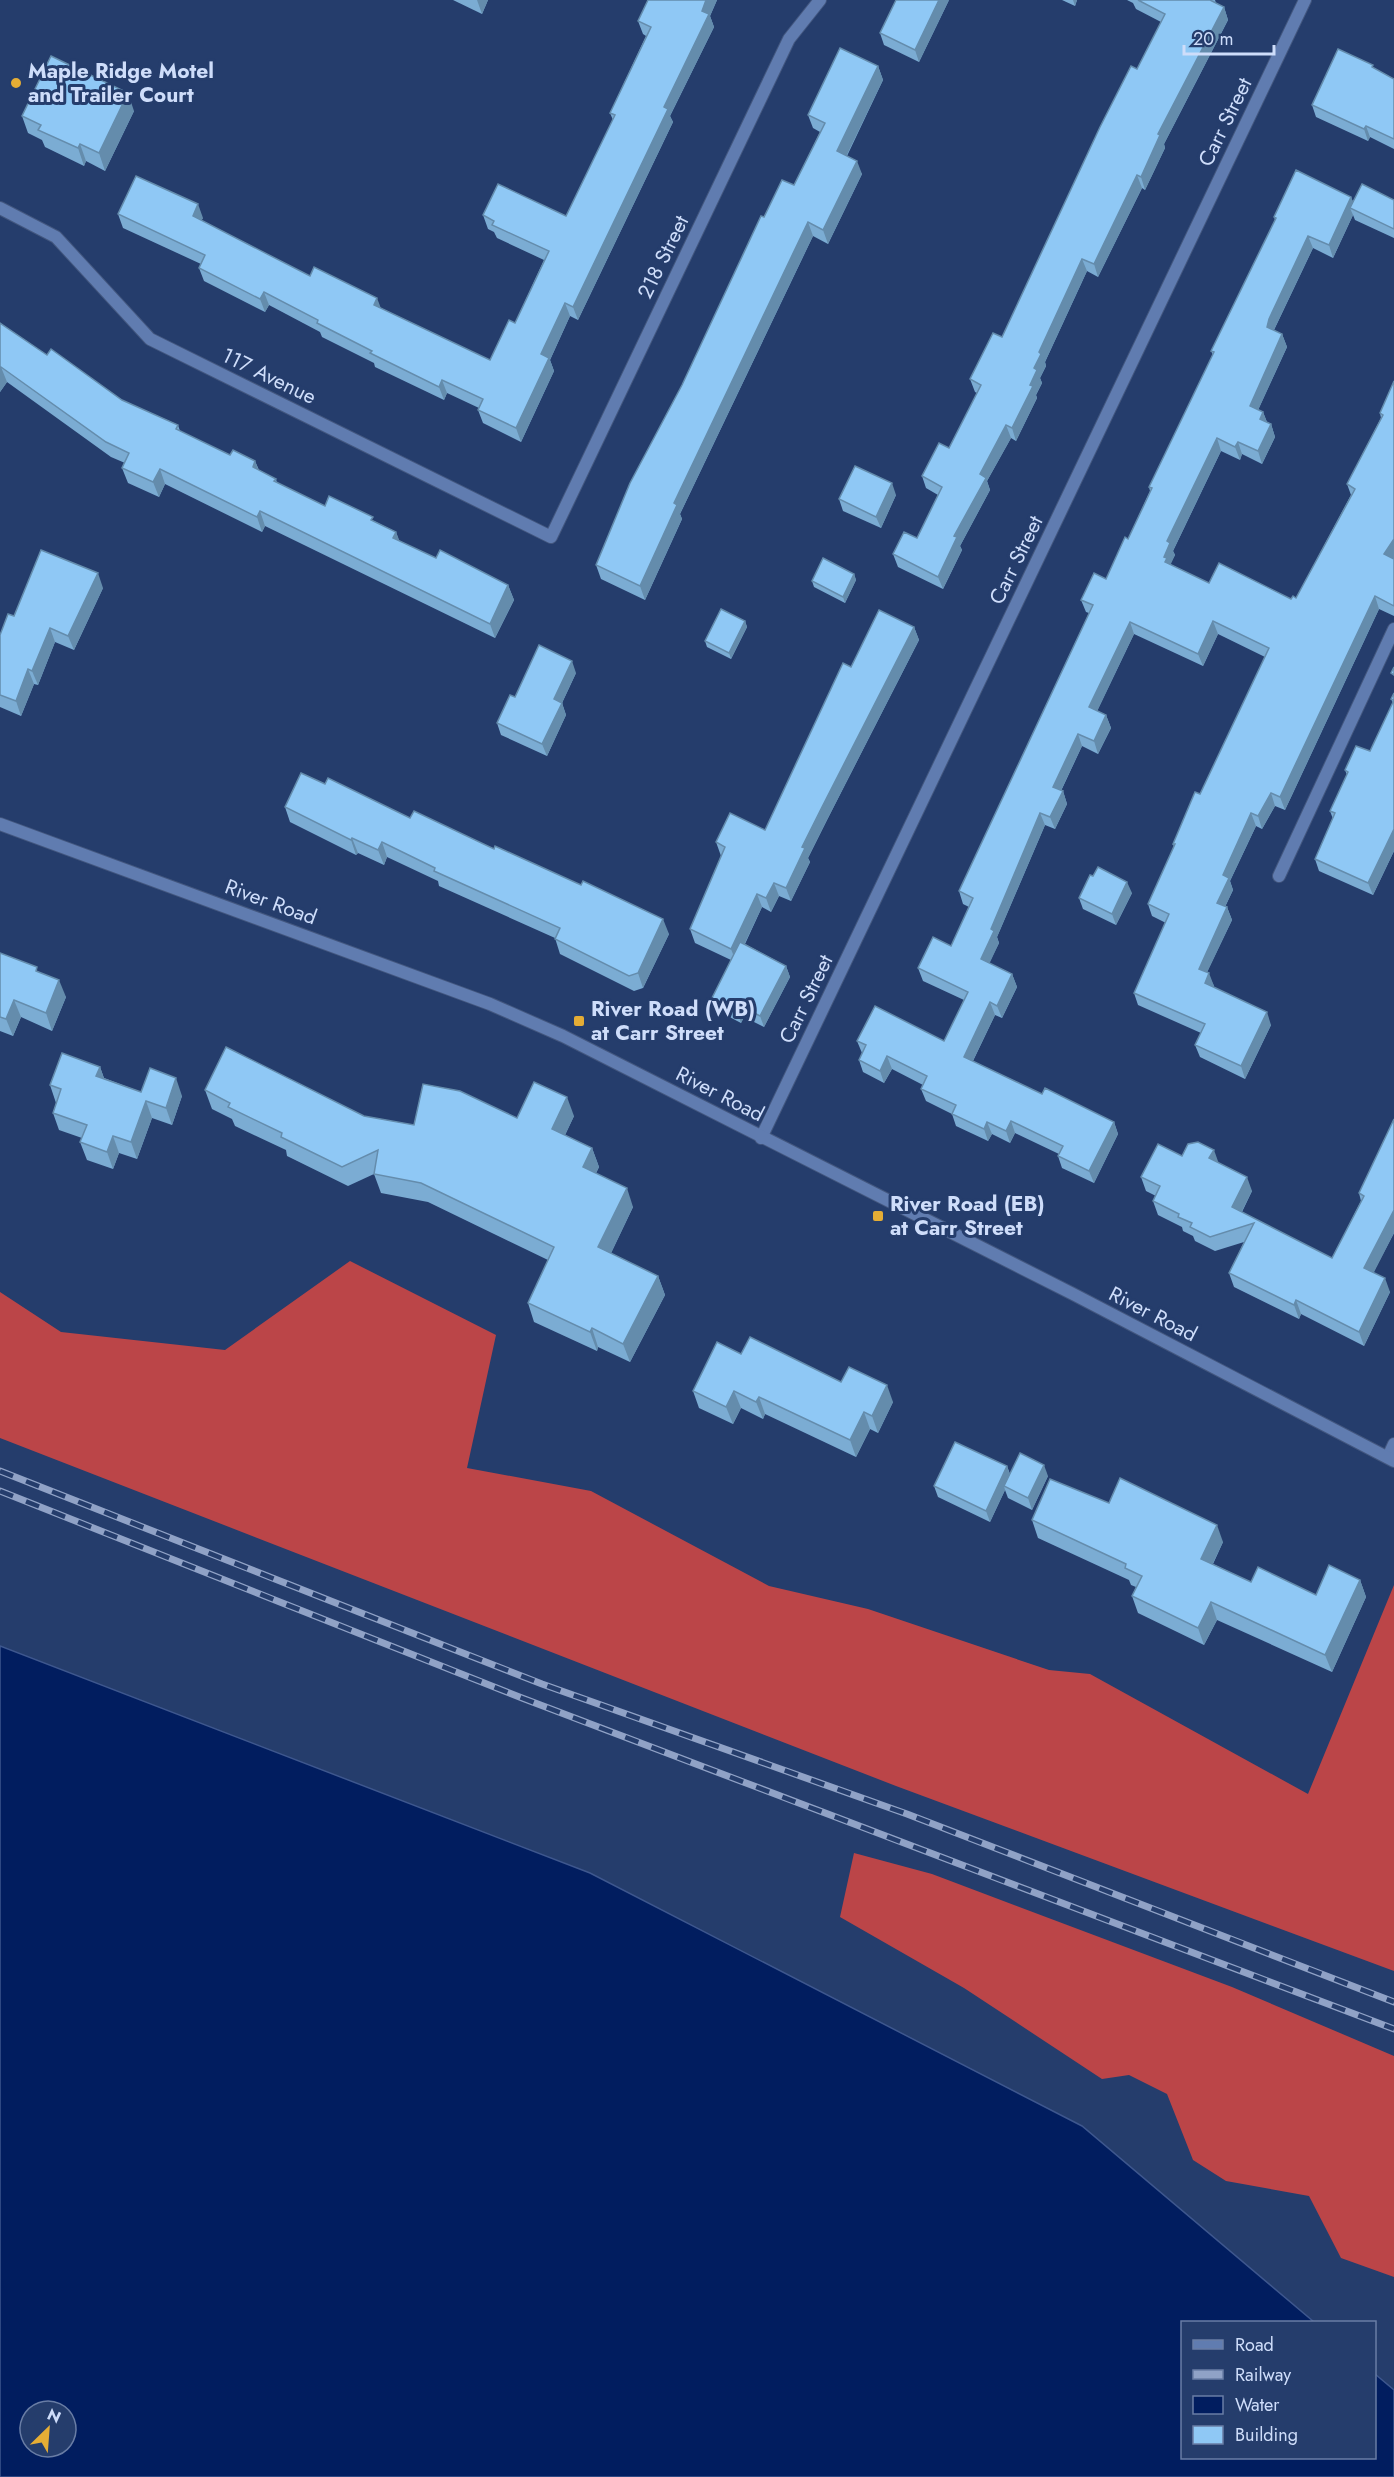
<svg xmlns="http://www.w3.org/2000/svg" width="1394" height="2477" font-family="Jost,sans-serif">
<rect width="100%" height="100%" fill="#253d6c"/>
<g fill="#bb4548">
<path d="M350,1261L496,1335L467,1468L591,1491L769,1586L868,1609L1049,1670L1090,1674L1308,1794L1394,1585V1971L896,1786L0,1438V1292L61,1332L225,1350Z"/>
<path d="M854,1853L932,1874L1232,1987L1394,2056V2277L1341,2258L1309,2196L1226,2181L1193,2160L1167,2094L1129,2075L1102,2079L964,1988L840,1917Z"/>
</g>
<path fill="#011d5f" stroke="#3e578e" stroke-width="1.5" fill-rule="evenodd" d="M0,1646L590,1873L1082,2126L1314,2322H1182V2458H1374L1375,2374L1394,2390V2477H0ZM30,2411H66V2447H30Z"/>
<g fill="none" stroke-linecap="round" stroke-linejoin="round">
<defs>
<path id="service" d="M1279,876L1394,629"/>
<g id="minor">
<path d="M0,208L56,237L150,339L551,537L789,39L820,0"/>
<path d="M761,1138L1305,0"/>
<path d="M1388,1457L1394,1444"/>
</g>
<path id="tertiary" d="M0,824L490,1004L563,1036L1073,1294L1394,1461"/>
</defs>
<use href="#service" stroke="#43577f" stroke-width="14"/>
<use href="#minor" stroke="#43577f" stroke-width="14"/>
<use href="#tertiary" stroke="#43577f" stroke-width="14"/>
<use href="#service" stroke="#607cb0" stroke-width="12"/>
<use href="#minor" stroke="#607cb0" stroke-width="12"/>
<use href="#tertiary" stroke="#607cb0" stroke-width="12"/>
<defs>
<g id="rail">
<path d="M0,1471L542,1684L907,1814L1394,2002"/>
<path d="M0,1491L522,1698L1394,2029"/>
</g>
</defs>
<use href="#rail" stroke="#90a2c6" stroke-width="7"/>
<use href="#rail" stroke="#253d6c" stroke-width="4.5" stroke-dasharray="14" stroke-linecap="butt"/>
</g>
<g fill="#7bacd3">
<path d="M453,0H488L482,14Z"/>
<path d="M648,0H717L710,16L714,27L670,116L673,122L578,320L570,316L550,360L554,371L521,442L483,423L478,410L479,408L447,393L444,400L375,367L374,363L322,337L320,332L269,305L265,312L204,281L199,268L201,264L123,228L118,214L203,218L201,220L310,276L381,308L490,360L515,323L544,260L497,238L494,232L488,229L483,215L566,216L613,120L610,113L646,36L643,34L638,21Z"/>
<path d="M949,0L919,62L884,45L880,33Z"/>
<path d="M1062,0H1077L1075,6Z"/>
<path d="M1127,0H1215L1216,3L1224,7L1228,20L1164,144L1165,148L1145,190L1142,188L1098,277L1087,271L1045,362L1046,366L1040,378L1042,383L1036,395L1037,398L1016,441L1011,438L987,481L990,490L960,546L962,550L943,589L898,567L893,554L917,538L938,495L926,488L922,476L949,448L977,393L975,392L970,379L1002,337L1161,22L1136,9L1133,3Z"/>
<path d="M878,66L883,80L847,156L862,174L828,244L813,236L680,514L682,519L645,600L601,579L596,565L764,217L794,185L820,132L813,128L808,115Z"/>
<path d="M1374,68L1394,79V149L1370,137L1368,141L1316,117L1312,105Z"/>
<path d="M134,111L105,171L86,161L84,166L45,147L42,140L28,133L22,116Z"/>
<path d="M1351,197L1353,202L1394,200V238L1355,220L1353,215L1333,258L1313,248L1274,330L1282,334L1287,347L1258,410L1263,412L1267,422L1271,424L1275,437L1262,464L1242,454L1240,460L1221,451L1173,551L1175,555L1170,564L1209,583L1291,599L1296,598L1351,495L1347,484L1381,418L1380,413L1394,381V616L1379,609L1285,810L1275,806L1262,829L1256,826L1230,881L1233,890L1225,907H1227L1232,920L1207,972L1214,986L1213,987L1271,1025L1245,1079L1200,1057L1195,1045L1201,1033L1138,1005L1134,993L1166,923L1152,916L1148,904L1174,847L1173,844L1200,794L1265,657L1218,634L1203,666L1134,634L1097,711L1106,715L1111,728L1098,754L1082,746L1061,791H1063L1067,804L1055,829L1045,825L997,937L999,943L989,963L1012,974L1017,987L1002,1018L995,1015L973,1061L1042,1094L1114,1122L1118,1134L1094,1183L1062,1168L1058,1156L1059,1154L1015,1133L1010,1143L992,1134L988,1141L956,1126L952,1114L926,1101L921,1089L923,1085L892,1069L884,1083L863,1072L859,1060L862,1053L857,1041H944L964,1000L923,981L918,968L951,946L969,907L963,904L959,891L1089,613L1086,612L1081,600L1106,579L1128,539L1150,491L1149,487L1213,355L1211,351L1275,220L1274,217Z"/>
<path d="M0,323L47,355L122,400L178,425L180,431L230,455L255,461L259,470L276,479L277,483L325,506L374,521L396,532L399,541L436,558L508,585L514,600L495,638L265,526L262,532L165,484L159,497L128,483L122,468L125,463L111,457L7,382L0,392Z"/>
<path d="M896,495L881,528L843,511L839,499Z"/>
<path d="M854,574L856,580L845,603L814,587L812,581Z"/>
<path d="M103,588L74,650L55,642L38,685L34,684L21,716L0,707V635L14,616Z"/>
<path d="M745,621L747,627L731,659L707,647L705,641Z"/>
<path d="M914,627L919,640L827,820L808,858L810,862L791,901L779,896L771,912L762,907L745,944L786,966L790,977L764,1027L744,1017L741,1023L716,1010L712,998L731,960L695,943L690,929L721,856L716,842L765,830L851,667Z"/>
<path d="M576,673L562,703L566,715L547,756L501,735L497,723L515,697Z"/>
<path d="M1394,693V851L1373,895L1319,871L1315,859L1333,819L1330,811L1347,775L1345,770L1370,751L1393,703L1391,699Z"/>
<path d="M325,784L410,818L669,934L643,988L634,991L560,954L555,938L439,886L438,881L387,857L384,865L358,853L356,855L290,822L285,807Z"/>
<path d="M1132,893L1116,925L1083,909L1079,898Z"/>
<path d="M0,953L39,972L66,997L52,1031L21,1017L13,1036L0,1031Z"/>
<path d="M100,1067L104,1078L141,1092L182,1096L172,1125L152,1118L137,1159L119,1153L113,1169L87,1160L80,1142L82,1138L59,1130L53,1113L56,1103L50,1085Z"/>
<path d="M205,1090L414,1125L517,1118L574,1116L565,1135L592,1148L599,1167L596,1173L633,1207L611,1253L658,1276L665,1295L630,1362L598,1347L597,1351L534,1322L528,1303L548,1260L428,1202L381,1193L374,1174L348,1186L287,1156L286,1150L235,1126L232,1119L212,1109Z"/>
<path d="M1394,1119V1233L1373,1273L1390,1292L1364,1346L1301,1314L1299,1319L1234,1287L1229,1273L1244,1242L1215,1251L1195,1241L1193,1236L1183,1231L1182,1227L1158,1215L1153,1201L1156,1196L1146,1191L1141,1177L1182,1156L1218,1163L1252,1191L1242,1212L1332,1258L1361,1201L1359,1193Z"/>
<path d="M741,1354L841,1382L893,1402L878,1433L870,1429L856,1457L765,1414L763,1419L741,1408L733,1424L699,1408L693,1391Z"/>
<path d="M1007,1466L1010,1474L1048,1476L1032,1510L1008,1498L1005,1490L990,1522L938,1497L934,1486Z"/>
<path d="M1109,1503L1223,1542L1213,1564L1251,1582L1316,1595L1360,1580L1366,1597L1332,1672L1217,1620L1204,1645L1138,1613L1132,1596L1136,1587L1131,1585L1129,1580L1038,1538L1032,1520Z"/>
</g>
<g fill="#648cac">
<path d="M477,0H488L482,14Z"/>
<path d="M706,0H717L710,16L714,27L670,116L673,122L578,320L573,307L664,107Z"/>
<path d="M939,0H949L919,62L915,50Z"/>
<path d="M1073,0H1077L1075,6Z"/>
<path d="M1224,7L1228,20L1164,144L1165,148L1145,190L1141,177L1158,134Z"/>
<path d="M878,66L883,80L842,165L837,151Z"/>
<path d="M128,93L134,111L105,171L99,153Z"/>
<path d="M1366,126L1370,137L1368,141L1364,129Z"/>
<path d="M80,144L86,161L84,166L78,148Z"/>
<path d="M857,161L862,174L828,244L823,230Z"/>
<path d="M1137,175L1142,188L1098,277L1094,264Z"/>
<path d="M1351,197L1356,209L1350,208L1353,215L1333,258L1329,245Z"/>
<path d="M198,204L203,218L197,229L193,216Z"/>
<path d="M808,222L813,236L680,514L682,519L645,600L640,586L674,503Z"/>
<path d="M1308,236L1313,248L1273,332L1267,327L1269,319Z"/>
<path d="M1082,259L1087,271L1045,362L1046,366L1040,378L1042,383L1036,395L1037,398L1016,441L1012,428L1030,385L1039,352Z"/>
<path d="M264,292L269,305L265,312L260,299Z"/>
<path d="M377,298L382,311L374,305Z"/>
<path d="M565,303L570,316L550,360L554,371L521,442L516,428L541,354Z"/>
<path d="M1282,334L1287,347L1254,419L1250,406Z"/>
<path d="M1,367L7,382L0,392V369Z"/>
<path d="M442,380L447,393L444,400L439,387Z"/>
<path d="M1263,412L1268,425L1260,419Z"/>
<path d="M1271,424L1275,437L1262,464L1258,451Z"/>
<path d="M1006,425L1011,438L987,481L990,490L960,546L962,550L943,589L938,577L980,474Z"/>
<path d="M1217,438L1221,451L1173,551L1175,555L1170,566V574L1164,557L1167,541Z"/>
<path d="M1238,442L1242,454L1240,460L1235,447Z"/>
<path d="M255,461L261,476L253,467Z"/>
<path d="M160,469L165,484L159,497L153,482Z"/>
<path d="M892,483L896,495L881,528L876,517Z"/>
<path d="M260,511L265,526L262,532L257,517Z"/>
<path d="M396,532L402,547L393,538Z"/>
<path d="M1394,539V558L1388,567L1384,554Z"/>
<path d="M98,573L103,588L74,650L68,636Z"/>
<path d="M854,574L856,580L845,603L843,597Z"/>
<path d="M508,585L514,600L495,638L490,624Z"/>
<path d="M1375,596L1379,609L1285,810L1280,797Z"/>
<path d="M745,621L747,627L731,659L729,653Z"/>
<path d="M1213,621L1218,634L1203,666L1198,654Z"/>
<path d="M1130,622L1134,634L1093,720L1089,707Z"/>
<path d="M914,627L919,640L827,820L808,858L810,862L791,901L786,888L802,847L822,807Z"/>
<path d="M50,628L55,642L38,685L32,671Z"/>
<path d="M572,661L576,673L562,703L566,715L547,756L542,744L554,699Z"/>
<path d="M28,669L34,684L21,716L16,701Z"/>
<path d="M1106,715L1111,728L1098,754L1094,741Z"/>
<path d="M1078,734L1082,746L1057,799L1053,787Z"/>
<path d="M1063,791L1067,804L1055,829L1050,817Z"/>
<path d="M1271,793L1275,806L1262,829L1258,816Z"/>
<path d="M1040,813L1045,825L997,937L999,943L986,971L981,959L991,929Z"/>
<path d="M1251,813L1256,826L1230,881L1233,890L1221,915L1217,903L1223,875Z"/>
<path d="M1394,829V851L1373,895L1368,883Z"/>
<path d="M352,838L358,853L356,855L351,840Z"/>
<path d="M382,842L387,857L384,865L378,850Z"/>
<path d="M1127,882L1132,893L1116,925L1112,914Z"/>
<path d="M774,883L779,896L771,912L766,898Z"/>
<path d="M757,894L762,907L736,962L731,949Z"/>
<path d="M1227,907L1232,920L1203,981L1199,969Z"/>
<path d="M663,919L669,934L643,988L638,973Z"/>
<path d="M786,966L790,977L764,1027L760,1016Z"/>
<path d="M1209,973L1214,986L1209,995L1205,983Z"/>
<path d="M1012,974L1017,987L1002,1018L997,1006Z"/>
<path d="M59,980L66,997L52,1031L46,1013Z"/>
<path d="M14,1000L21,1017L13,1036L6,1019Z"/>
<path d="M990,1002L995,1015L969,1069L964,1057Z"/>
<path d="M739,1005L744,1017L741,1023L737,1011Z"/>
<path d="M1267,1012L1271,1025L1245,1079L1241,1066Z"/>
<path d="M887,1056L892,1069L884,1083L880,1071Z"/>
<path d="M100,1067L106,1084L96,1076Z"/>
<path d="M176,1078L182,1096L172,1125L166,1108Z"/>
<path d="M567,1097L574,1116L559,1148L552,1129Z"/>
<path d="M146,1101L152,1118L137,1159L131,1142Z"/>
<path d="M1011,1121L1015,1133L1010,1143L1006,1131Z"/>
<path d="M987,1122L992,1134L988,1141L984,1129Z"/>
<path d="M1114,1122L1118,1134L1094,1183L1089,1171Z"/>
<path d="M113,1136L119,1153L113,1169L107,1152Z"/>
<path d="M592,1148L599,1167L590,1186L583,1167Z"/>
<path d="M1214,1150L1219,1164L1209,1158Z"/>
<path d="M1247,1177L1252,1191L1237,1221L1232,1207Z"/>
<path d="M627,1188L633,1207L605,1266L598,1247Z"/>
<path d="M1394,1210V1233L1369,1282L1364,1268Z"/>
<path d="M658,1276L665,1295L630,1362L623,1344Z"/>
<path d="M1385,1278L1390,1292L1364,1346L1359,1332Z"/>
<path d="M1296,1300L1301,1314L1299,1319L1294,1305Z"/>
<path d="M592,1328L598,1347L597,1351L590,1332Z"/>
<path d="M887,1385L893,1402L878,1433L872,1416Z"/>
<path d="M734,1391L741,1408L733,1424L726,1407Z"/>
<path d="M759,1397L765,1414L763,1419L756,1402Z"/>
<path d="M864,1412L870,1429L856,1457L850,1440Z"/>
<path d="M1044,1465L1048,1476L1032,1510L1028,1498Z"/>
<path d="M1007,1466L1011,1478L1004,1486L1005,1490L990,1522L986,1511Z"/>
<path d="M1217,1525L1223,1542L1207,1576L1201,1559Z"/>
<path d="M1360,1580L1366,1597L1332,1672L1325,1655Z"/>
<path d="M1211,1602L1217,1620L1204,1645L1198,1628Z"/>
</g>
<g fill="#8fc8f5" stroke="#648cac" stroke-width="1.5">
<path d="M648,0H706L702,11L709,14L664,107L668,109L573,307L565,303L541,354L549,358L516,428L478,410L483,399L442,380L439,387L370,353L372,351L317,323L318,320L264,292L260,299L199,268L205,255L118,214L136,176L198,204L193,216L310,276L314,267L377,298L374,305L490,360L509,320L515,323L549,251L492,225L494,221L483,215L498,184L566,216L615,115L610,113L651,27L638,21Z"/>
<path d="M896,0H939L915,50L880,33Z"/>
<path d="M1138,0H1210L1224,7L1158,134L1160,135L1141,177L1137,175L1094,264L1082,259L1039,352L1041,354L1034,368L1037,370L1030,385L1033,386L1012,428L1006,425L980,474L986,478L954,536L957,537L938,577L893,554L904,532L917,538L942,487L922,476L939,443L949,448L981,385L970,379L993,333L1002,337L1100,127L1131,66L1137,69L1165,14Z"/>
<path d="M840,48L878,66L837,151L857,161L823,230L808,222L674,503L677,505L640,586L596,565L630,483L682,385L761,216L764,217L782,180L794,185L825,123L808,115Z"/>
<path d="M1338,49L1373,65L1372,67L1394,79V139L1366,126L1364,129L1312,105Z"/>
<path d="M51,56L128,93L99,153L80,144L78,148L38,130L41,125L22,116Z"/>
<path d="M1296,170L1351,197L1329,245L1308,236L1269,319L1267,327L1282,334L1250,406L1263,412L1260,419L1271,424L1258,451L1238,442L1235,447L1217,438L1167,541L1170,543L1164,557L1167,558L1165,562L1209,583L1219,563L1291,599L1293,596L1296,598L1355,489L1347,484L1383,415L1380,413L1394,381V539L1384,554L1394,559V606L1375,596L1280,797L1271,793L1258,816L1251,813L1223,875L1229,878L1217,903L1227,907L1199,969L1209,973L1205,983L1267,1012L1241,1066L1195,1045L1205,1024L1134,993L1169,914L1148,904L1175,844H1173L1195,792L1200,794L1269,648L1213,621L1198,654L1130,622L1089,707L1106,715L1094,741L1078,734L1053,787L1063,791L1050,817L1040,813L991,929L994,931L981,959L1012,974L997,1006L990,1002L964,1057L1042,1094L1045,1088L1114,1122L1089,1171L1058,1156L1063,1146L1011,1121L1006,1131L987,1122L984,1129L952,1114L956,1105L921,1089L927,1076L887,1056L880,1071L859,1060L866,1045L857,1041L875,1006L944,1041L968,992L918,968L933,937L951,946L973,898L959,891L1093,605L1081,600L1094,573L1106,579L1125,537L1128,539L1152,488L1149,487L1214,352L1211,351L1276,218L1274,217Z"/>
<path d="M1362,184L1394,200V229L1350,208Z"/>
<path d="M0,323L47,355L51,349L122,400L178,425L176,429L230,455L233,450L255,461L253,467L276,479L274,481L325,506L329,496L373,517L371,520L396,532L393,538L436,558L440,550L508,585L490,624L260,511L257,517L160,469L153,482L122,468L129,453L106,442L1,367L0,369Z"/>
<path d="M855,466L892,483L876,517L839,499Z"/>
<path d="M41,550L98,573L68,636L50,628L32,671L28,669L16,701L0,695V635L8,614L14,616Z"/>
<path d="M823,558L854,574L843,597L812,581Z"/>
<path d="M721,609L745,621L729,653L705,641Z"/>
<path d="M879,610L914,627L822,807L802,847L805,848L786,888L774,883L766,898L757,894L731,949L690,929L725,847L716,842L730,813L765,830L843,663L851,667Z"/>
<path d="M539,645L572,661L554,699L562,703L542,744L497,723L510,695L515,697Z"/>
<path d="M1394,667V675L1391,673Z"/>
<path d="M1394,693V829L1368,883L1315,859L1335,813L1330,811L1348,772L1345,770L1356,746L1370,751L1394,700L1391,699Z"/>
<path d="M301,773L325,784L328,778L410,818L414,811L494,849L495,846L581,885L583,881L663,919L638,973L629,976L555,939L560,928L434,871L435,868L382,842L378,850L352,838L351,840L285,807Z"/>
<path d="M1098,867L1127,882L1112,914L1079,898L1090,875L1093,876Z"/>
<path d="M740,942L786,966L760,1016L739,1005L737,1011L712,998Z"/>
<path d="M0,953L37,967L36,971L59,980L46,1013L14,1000L6,1019L0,1017Z"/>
<path d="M226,1047L364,1116L414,1125L423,1084L460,1091L517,1118L534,1082L567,1097L552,1129L592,1148L583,1167L627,1188L598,1247L658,1276L623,1344L592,1328L590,1332L528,1303L554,1247L421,1183L374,1174L378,1150L342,1167L281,1137L282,1133L228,1107L230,1103L205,1090Z"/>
<path d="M62,1053L100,1067L96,1076L141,1092L150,1068L176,1078L166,1108L146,1101L131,1142L113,1136L107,1152L80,1142L87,1125L53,1113L61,1089L50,1085Z"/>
<path d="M1394,1119V1210L1364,1268L1385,1278L1359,1332L1296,1300L1294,1305L1229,1273L1254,1223L1210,1237L1190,1227L1192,1223L1178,1217L1179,1214L1153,1201L1160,1186L1141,1177L1158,1144L1182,1156L1188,1144L1198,1142L1214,1150L1209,1158L1247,1177L1232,1207L1332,1258L1364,1196L1359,1193Z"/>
<path d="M750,1337L841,1382L849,1367L887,1385L872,1416L864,1412L850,1440L759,1397L756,1402L734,1391L726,1407L693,1391L717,1342L741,1354Z"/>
<path d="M955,1442L1007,1466L986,1511L934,1486Z"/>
<path d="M1020,1453L1044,1465L1028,1498L1004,1486Z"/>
<path d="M1120,1478L1217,1525L1201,1559L1251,1582L1258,1567L1316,1595L1329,1565L1360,1580L1325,1655L1211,1602L1198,1628L1132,1596L1142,1576L1125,1568L1126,1564L1032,1520L1050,1479L1109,1503Z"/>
</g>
<g fill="#e5ad35" stroke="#253d6c" stroke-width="2">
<circle cx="16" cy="83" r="6"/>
<rect x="573" y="1015" width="12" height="12" rx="3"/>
<rect x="872" y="1210" width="12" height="12" rx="3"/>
</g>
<g text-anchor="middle" stroke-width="6" stroke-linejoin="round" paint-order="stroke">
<g font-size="21" font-weight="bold" fill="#ceddfa" stroke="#253d6c" text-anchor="start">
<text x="28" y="78">Maple Ridge Motel<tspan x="28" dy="24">and Trailer Court</tspan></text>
<text x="591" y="1016">River Road (WB)<tspan x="591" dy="24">at Carr Street</tspan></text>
<text x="890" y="1211">River Road (EB)<tspan x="890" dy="24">at Carr Street</tspan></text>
</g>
<g font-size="21" fill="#ceddfa" stroke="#253d6c">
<text transform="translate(1225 122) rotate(-64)" y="7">Carr Street</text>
<text transform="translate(663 257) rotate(-64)" y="7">218 Street</text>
<text transform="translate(269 376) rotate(26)" y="7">117 Avenue</text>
<text transform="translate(1016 560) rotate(-64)" y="7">Carr Street</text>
<text transform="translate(271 902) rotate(20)" y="7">River Road</text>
<text transform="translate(806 999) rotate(-64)" y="7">Carr Street</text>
<text transform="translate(720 1094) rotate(27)" y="7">River Road</text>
<text transform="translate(1153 1314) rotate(27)" y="7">River Road</text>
</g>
</g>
<rect x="1181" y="2321" width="195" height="138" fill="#253d6c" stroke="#697da5" stroke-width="1.5"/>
<rect x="1193" y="2340" width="30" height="9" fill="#607cb0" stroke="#697da5" stroke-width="1.5"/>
<text x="1235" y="2351" font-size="18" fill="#ceddfa">Road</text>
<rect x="1193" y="2370" width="30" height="9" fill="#90a2c6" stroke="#697da5" stroke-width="1.5"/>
<text x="1235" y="2381" font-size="18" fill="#ceddfa">Railway</text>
<rect x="1193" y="2396" width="30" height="18" fill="#011d5f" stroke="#697da5" stroke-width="1.5"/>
<text x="1235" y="2411" font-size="18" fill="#ceddfa">Water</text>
<rect x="1193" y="2426" width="30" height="18" fill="#8fc8f5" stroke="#697da5" stroke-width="1.5"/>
<text x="1235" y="2441" font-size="18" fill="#ceddfa">Building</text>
<g transform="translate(48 2429) rotate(25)"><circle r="28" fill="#253d6c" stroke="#697da5" stroke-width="1.5"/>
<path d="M0-4.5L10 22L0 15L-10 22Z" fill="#e5ad35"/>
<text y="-9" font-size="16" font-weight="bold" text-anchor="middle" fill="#ceddfa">N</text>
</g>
<path d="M1184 45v9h90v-9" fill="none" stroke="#ceddfa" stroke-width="3"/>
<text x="1193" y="45" font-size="18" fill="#ceddfa" stroke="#253d6c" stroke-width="4.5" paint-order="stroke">20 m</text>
</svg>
